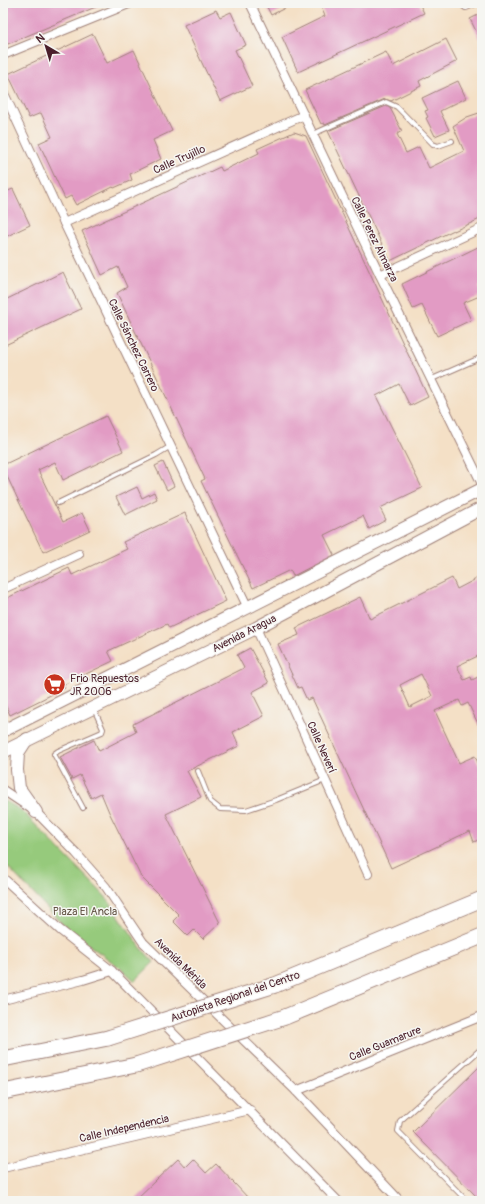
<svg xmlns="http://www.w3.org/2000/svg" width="485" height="1204" font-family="Pangolin,sans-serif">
<rect width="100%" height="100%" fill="#f6f6f2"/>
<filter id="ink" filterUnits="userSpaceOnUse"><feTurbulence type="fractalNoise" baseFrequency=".025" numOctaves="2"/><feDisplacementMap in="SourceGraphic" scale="8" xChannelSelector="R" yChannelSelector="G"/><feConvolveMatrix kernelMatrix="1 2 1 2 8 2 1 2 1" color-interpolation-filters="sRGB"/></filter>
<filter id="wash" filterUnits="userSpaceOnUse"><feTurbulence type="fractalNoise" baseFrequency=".012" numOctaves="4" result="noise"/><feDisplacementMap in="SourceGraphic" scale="16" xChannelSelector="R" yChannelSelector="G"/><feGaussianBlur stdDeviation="0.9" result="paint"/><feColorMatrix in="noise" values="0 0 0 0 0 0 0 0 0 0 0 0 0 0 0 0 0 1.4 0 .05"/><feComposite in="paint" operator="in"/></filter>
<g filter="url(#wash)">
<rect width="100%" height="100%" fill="#f4e0c6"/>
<path fill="#96ca7b" stroke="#707453" d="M3,800L21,810L105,896L142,949L154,962L135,981L122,969L68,930L3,862Z"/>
<g id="blocks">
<g fill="#e29bc4" fill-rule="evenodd">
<path d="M3,3H105L3,46Z"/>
<path d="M265,3H295L271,15Z"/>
<path d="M319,3H419L424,13L298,72L282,37L325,16Z"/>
<path d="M216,10L220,17L231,12L246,45L235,50L252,86L220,101L184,25Z"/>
<path d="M482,13V43L470,19Z"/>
<path d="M93,34L107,63L134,50L172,131L153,140L161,159L130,174L132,180L114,188L113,187L76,205L71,196L65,199L39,143L52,137L41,113L29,118L8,74Z"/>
<path d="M446,39L457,61L419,81L421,86L391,101L385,99L325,125L324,123L321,124L305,90L386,52L393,66Z"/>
<path d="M458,81L466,98L440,111L449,130L435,136L426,118L428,117L425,111L428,110L422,98Z"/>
<path d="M386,106L390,108L402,131L397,134L406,153L419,147L429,168L464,151L453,126L467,117L482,112V218L454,231V230L390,261L328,131Z"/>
<path d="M294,132L306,136L428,397L410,406L399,384L376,396L422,488L380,508L386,520L369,529L363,516L324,535L334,555L293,576L290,570L253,588L201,481L205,479L117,293L127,287L118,267L102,275L82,231L220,167L222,171L259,153L257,149Z"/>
<path d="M13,189L30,225L3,238V193Z"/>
<path d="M482,245V285L478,287L482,295L463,303L471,320L437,336L422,305L413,309L402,284Z"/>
<path d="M63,272L81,309L3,346V301Z"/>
<path d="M106,416L123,451L63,480L55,462L38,470L63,522L82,513L90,530L43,552L3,468V465Z"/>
<path d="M163,462L174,486L167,490L155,466Z"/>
<path d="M137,487L142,498L154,492L157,499L125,515L116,497Z"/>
<path d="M185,513L226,601L169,628L167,624L108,651L113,661L63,685L65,688L10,715L3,700V600L69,568L72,575L127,549L123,542Z"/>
<path d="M452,578L457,589L478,578L482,586V654L457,666L464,680L471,677L472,680L482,675V732L468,703L462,706L459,700L435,711L459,763L475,756L482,772V838L474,842L470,831L391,868L312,698L307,700L301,687L298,688L278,644L299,635L296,628L360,597L370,619ZM421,674L432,696L410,707L400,685Z"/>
<path d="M250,648L269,683L252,692L264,716L233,732L239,746L187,771L201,797L166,814L220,923L203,939L194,930L188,936L173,921L179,915L141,877L109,812L101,793L91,798L80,775L72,779L60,757L94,740L99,751L136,732L133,724L244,668L237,655Z"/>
<path d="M482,1064V1201H481L413,1132Z"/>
<path d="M178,1159L185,1167L193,1159L206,1173L216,1164L251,1201H134Z"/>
</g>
</g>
</g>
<g filter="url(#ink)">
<use href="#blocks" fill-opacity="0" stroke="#9f8078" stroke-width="1"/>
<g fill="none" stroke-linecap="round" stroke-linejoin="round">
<defs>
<g id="lane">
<path d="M313,134L386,102L397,107L433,144L438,146L452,141"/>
<path d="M432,379L482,357"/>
<path d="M58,503L156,455L171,446"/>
<path d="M198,771L210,801L220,809L246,810L276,800L325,780"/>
<path d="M83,808L54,754L58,751L102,732L103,729L94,709"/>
<path d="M467,1201L398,1131L400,1121L482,1048"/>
</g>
<g id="street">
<path d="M250,3L380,275L482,484"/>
<path d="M463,3L466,6L473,3"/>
<path d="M3,55L131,3"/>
<path d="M3,91L64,223L248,608"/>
<path d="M64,223L304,115"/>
<path d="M380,275L482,228"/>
<path d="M3,589L79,554"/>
<path d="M256,628L368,874"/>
<path d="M3,790L36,812L76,853L106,887L143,942L296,1091L400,1201"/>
<path d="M3,878L60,930L112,971L338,1201"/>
<path d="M3,1000L83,980L112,971"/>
<path d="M296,1091L482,1016"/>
<path d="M3,1168L250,1110"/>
</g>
<g id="secondary">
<path d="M3,731L482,489"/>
<path d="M27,739L18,753L17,770L19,788L36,812"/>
<path d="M3,752L256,628L482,508"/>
</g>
<g id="highway">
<path d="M275,985L482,899"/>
<path d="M285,1017L482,936"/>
<path d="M3,1059L108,1038"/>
<path d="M3,1092L136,1065"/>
</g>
</defs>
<use href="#lane" stroke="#9f8078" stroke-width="6"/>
<use href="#street" stroke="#9f8078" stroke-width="10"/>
<use href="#secondary" stroke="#9f8078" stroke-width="14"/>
<use href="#highway" stroke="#9f8078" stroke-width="17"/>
<use href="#lane" stroke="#fff" stroke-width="4"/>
<use href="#street" stroke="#fff" stroke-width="8"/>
<use href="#secondary" stroke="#fff" stroke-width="12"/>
<use href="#highway" stroke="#fff" stroke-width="15"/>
<defs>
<g id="highway-bridge">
<path d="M108,1038L275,985"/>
<path d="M136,1065L285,1017"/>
</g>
</defs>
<use href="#highway-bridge" stroke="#9f8078" stroke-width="17" stroke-linecap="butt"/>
<use href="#highway-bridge" stroke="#fff" stroke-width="15"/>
</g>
</g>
<defs>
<symbol id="supermarket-disc" viewBox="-11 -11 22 22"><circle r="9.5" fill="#c8321e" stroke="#f6f6f2"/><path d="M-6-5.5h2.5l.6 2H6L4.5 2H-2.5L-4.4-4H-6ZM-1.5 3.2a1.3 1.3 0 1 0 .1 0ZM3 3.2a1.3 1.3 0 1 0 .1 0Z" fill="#fff"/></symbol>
</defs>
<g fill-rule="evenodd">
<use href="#supermarket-disc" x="42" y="672" width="25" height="25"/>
</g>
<g text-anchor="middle" stroke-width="3" stroke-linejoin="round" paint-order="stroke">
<g font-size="11" fill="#4a1f2b" stroke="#f6f6f2">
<text transform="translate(179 159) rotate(-24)" y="4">Calle Trujillo</text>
<text transform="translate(375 239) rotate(64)" y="4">Calle Perez Almarza</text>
<text transform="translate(134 345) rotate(64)" y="4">Calle Sánchez Carrero</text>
<text transform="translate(244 633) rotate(-27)" y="4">Avenida Aragua</text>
<text transform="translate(322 747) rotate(66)" y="4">Calle Neverí</text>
<text transform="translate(181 963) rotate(44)" y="4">Avenida Mérida</text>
<text transform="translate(235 996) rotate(-19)" y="4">Autopista Regional del Centro</text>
<text transform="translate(385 1043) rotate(-22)" y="4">Calle Guamarure</text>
<text transform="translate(124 1128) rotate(-13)" y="4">Calle Independencia</text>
</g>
<g font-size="11" fill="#4a1f2b" stroke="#f6f6f2" text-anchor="start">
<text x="70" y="682">Frio Repuestos<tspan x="70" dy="13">JR 2006</tspan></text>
</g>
<g font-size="11" fill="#615243" stroke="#f6f6f2">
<text x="85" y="915">Plaza El Ancla</text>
</g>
</g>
<rect width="485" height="1204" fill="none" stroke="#f6f6f2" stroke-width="16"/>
<g transform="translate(46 46) rotate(322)" stroke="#f6f6f2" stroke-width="3" paint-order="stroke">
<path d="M0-3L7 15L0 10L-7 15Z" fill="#4a1f2b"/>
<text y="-6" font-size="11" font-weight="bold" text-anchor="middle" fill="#4a1f2b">N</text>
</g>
</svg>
